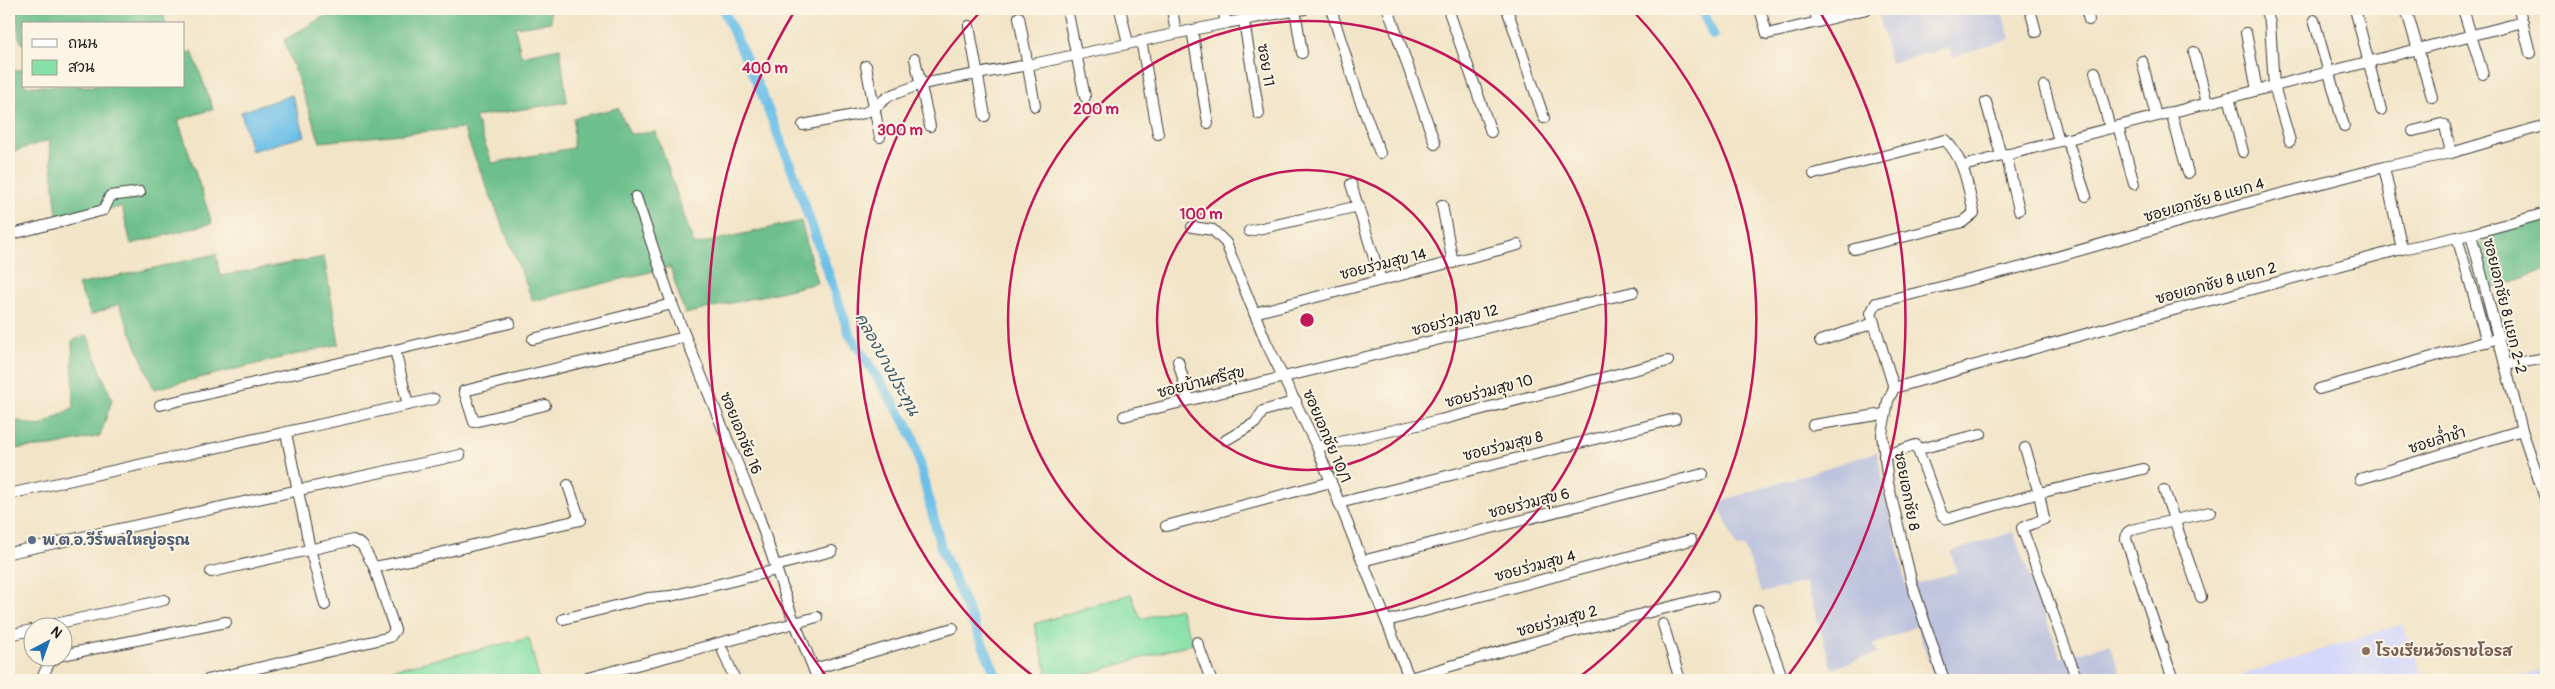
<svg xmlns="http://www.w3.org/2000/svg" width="2555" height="689" font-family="Pangolin,'Playpen Sans Thai',sans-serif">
<rect width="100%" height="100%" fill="#fcf5e5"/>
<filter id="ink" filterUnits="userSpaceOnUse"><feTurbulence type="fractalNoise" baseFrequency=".02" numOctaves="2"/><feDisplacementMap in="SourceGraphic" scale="10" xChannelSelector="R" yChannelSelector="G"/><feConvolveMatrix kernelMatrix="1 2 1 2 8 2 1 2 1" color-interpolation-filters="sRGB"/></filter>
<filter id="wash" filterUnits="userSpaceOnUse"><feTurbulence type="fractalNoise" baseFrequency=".0096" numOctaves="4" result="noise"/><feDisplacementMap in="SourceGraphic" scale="20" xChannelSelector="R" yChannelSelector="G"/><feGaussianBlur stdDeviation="1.12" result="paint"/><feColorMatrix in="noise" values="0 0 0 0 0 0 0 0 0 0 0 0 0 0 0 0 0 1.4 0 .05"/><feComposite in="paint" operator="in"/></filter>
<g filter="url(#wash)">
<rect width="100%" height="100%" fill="#f2e4c7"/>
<g fill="#d5d8f9">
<path d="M2403,624L2424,680H2236L2235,677Z"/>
<path d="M2546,668V680H2511Z"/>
</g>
<g fill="#bdc3de">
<path d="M1900,9H2001L2010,39L1952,57L1949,48L1890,63L1879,14Z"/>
<path d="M1877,452L1906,587L1957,572L1950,552L2013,532L2061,658L2109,644L2123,680H1936L1916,626L1874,645L1877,653L1832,669L1806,582L1761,593L1745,547L1737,548L1718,502Z"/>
</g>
<g fill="#87e1a7" stroke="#527e62">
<path d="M1131,594L1141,619L1179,608L1193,643L1066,680H1049L1034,624Z"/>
<path d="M529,638L539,680H395L390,670Z"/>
</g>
<g fill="#6dbf8c" stroke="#446e54">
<path d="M16,9H162L166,24H24V46L19,38Z"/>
<path d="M350,9H550L551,22L515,27L521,56L560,48L567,102L475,117L492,163L573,148L574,118L618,108L630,134L656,132L694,245L801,221L817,283L685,314L670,267L533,301L463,128L320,142L284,40L323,17Z"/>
<path d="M192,51L213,109L178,120L212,223L131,244L122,207L57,216L49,140L9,153V72L24,69V86H184V54Z"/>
<path d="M2546,219V270L2487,291L2478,246L2494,234Z"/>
<path d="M216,254L220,276L324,257L339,344L154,389L119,304L91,315L78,285Z"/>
<path d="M87,335L112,400L100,436L51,446L9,449V419L40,426L74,407L72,341Z"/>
</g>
<path fill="#6cc0e8" stroke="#446e82" d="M292,95L305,136L251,151L241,112Z"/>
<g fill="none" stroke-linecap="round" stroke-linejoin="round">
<g stroke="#6cc0e8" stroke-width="10">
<path d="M723,9L761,92L793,172L849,333L906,423L914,440L941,548L998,680"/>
<path d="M1702,9L1713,35"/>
</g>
</g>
</g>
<g filter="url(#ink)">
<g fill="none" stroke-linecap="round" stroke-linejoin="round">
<defs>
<g id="street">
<path d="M1067,9L1085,97"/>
<path d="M1120,9L1128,43"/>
<path d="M1172,9L1176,33"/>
<path d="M1223,9L1226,23"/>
<path d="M1331,9L1357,92L1380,153"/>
<path d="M1388,9L1435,144"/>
<path d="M1448,9L1491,132"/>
<path d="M1507,9L1544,118"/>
<path d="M1760,9L1767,34L1818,22"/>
<path d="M1814,9L1818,22L1854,12L1853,9"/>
<path d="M2030,9L2036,32"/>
<path d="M2086,9L2089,20"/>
<path d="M2265,9L2270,23L2274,86L2290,141"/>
<path d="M2355,9L2381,110"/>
<path d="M2406,9L2432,97"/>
<path d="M2463,9L2483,74"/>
<path d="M2519,9L2530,53"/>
<path d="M1295,10L1302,53"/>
<path d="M1854,12L1867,9"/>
<path d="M1019,17L1035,106"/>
<path d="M2314,20L2344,126"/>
<path d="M1244,21L1259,114"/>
<path d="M969,26L985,116"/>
<path d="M1192,30L1208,123"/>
<path d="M2246,33L2257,90"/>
<path d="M1141,40L1158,134"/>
<path d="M2194,52L2207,103"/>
<path d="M915,59L930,126"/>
<path d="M2142,61L2156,116"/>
<path d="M866,66L880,137"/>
<path d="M2095,72L2110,128"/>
<path d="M2044,86L2059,141"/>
<path d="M2229,97L2243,152"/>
<path d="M1986,102L2001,155"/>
<path d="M2171,112L2188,173"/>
<path d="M803,125L864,113L874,108L889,96L921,84L1028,65L1226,23L1304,9"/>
<path d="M2118,126L2134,184"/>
<path d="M2413,131L2441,124L2445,126L2451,153"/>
<path d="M2067,139L2086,196"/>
<path d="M2006,154L2019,210"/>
<path d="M1963,166L2523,22"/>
<path d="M2384,167L2402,249"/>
<path d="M1814,174L1945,140C1965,159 1968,188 1974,213L1963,222L1854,249"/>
<path d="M1351,184L1381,280"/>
<path d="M636,197L672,304L758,514L791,613L818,680"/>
<path d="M1442,205L1453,263"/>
<path d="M1192,227L1213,230L1226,243L1266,342L1317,447L1410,680"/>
<path d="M1249,231L1359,206"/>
<path d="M2471,234L2522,430L2546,501"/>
<path d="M9,235L100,211L104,210L110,196L140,192"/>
<path d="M2457,237L2487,342"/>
<path d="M1254,313L1518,245"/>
<path d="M533,339L672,304"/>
<path d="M1820,341L1874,323"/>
<path d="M395,350L408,405"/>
<path d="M1178,361L1189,400"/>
<path d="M2505,365L2546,358"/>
<path d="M1894,388L2125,323L2402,249L2471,234L2546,213"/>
<path d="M2319,389L2499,338"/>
<path d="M160,405L510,323"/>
<path d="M545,405L474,422L464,391L685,337"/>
<path d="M1124,416L1633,292"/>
<path d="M1813,425L1884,414"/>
<path d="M286,433L310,549L325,605"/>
<path d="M1226,440L1255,423L1263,411L1296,401"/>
<path d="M1317,447L1440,420L1668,361"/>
<path d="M1919,449L1981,434"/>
<path d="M1884,456L1916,445L1942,515L1947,519L2039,493L2025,448"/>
<path d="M2360,479L2522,430"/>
<path d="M2164,490L2201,597"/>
<path d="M9,494L434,399"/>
<path d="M1339,503L1675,419"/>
<path d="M1166,526L1331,482"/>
<path d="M9,553L460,455"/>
<path d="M1362,561L1703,474"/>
<path d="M775,566L832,551"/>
<path d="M211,572L353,540L362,545L374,567C443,555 511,534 580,520L568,485"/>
<path d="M1758,610L1783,680"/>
<path d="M563,619L648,598L671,596L776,570"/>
<path d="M1387,621L1691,540"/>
<path d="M1663,624L1680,680"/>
<path d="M46,626L164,600"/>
<path d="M9,635L32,630"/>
<path d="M1197,642L1211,680"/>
<path d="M723,651L735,680"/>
<path d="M62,655L226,622"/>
<path d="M814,669L953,628"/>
<path d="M1410,678L1540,640L1713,596"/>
<path d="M41,680L49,663L59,656"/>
<path d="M207,680L390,637L395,630L374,567"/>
<path d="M580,680L817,617"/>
<path d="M1944,680L1912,584L1888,483L1882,434L1888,401L1894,388L1871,313L1876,303L2022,267L2223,209L2384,167L2451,153L2546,125"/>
<path d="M2077,680L2022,528L2044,519L2039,493L2143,469"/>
<path d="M2173,680L2126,539L2127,533L2131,530L2210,512"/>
</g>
</defs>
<use href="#street" stroke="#3c3a36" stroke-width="12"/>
<use href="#street" stroke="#fff" stroke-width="10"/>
</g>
</g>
<g fill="none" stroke="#c2185b" stroke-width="2.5">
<circle cx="1307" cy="320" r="150"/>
<circle cx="1307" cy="320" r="299"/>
<path d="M1037 679A449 449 0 0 1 981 11M1633 11A449 449 0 0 1 1577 679"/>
<path d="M829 680A598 598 0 0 1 794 12M1820 12A598 598 0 0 1 1785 680"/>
</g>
<circle fill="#5c6f8a" stroke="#fcf5e5" stroke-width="2" cx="32" cy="540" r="5"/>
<circle fill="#8d6e63" stroke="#fcf5e5" stroke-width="2" cx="2366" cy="651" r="5"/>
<g text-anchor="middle" stroke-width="4" stroke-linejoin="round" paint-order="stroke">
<g font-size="15" fill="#1c1c1c" stroke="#fcf5e5">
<text transform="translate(1266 65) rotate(81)" y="5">ซอย 11</text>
<text transform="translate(2204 200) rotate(-16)" y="5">ซอยเอกชัย 8 แยก 4</text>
<text transform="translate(1383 264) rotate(-14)" y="5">ซอยร่วมสุข 14</text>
<text transform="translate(2216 283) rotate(-15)" y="5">ซอยเอกชัย 8 แยก 2</text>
<text transform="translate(2505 306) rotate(76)" y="5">ซอยเอกชัย 8 แยก 2-2</text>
<text transform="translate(1455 320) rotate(-14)" y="5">ซอยร่วมสุข 12</text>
<text transform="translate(1201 382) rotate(-14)" y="5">ซอยบ้านศรีสุข</text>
<text transform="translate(1489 391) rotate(-15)" y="5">ซอยร่วมสุข 10</text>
<text transform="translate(741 433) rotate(68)" y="5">ซอยเอกชัย 16</text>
<text transform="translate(1327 436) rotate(67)" y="5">ซอยเอกชัย 10/1</text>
<text transform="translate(2437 440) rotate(-17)" y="5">ซอยล่ำชำ</text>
<text transform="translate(1503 446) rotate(-14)" y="5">ซอยร่วมสุข 8</text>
<text transform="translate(1907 491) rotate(79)" y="5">ซอยเอกชัย 8</text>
<text transform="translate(1529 503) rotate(-14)" y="5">ซอยร่วมสุข 6</text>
<text transform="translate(1535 566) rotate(-15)" y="5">ซอยร่วมสุข 4</text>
<text transform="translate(1557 621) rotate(-15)" y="5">ซอยร่วมสุข 2</text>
</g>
<g font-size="15" font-weight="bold" fill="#4e5e75" stroke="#fcf5e5" text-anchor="start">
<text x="42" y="545">พ.ต.อ.วีร์พลใหญ่อรุณ</text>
</g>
<g font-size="15" font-weight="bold" fill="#785e54" stroke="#fcf5e5" text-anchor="start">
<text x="2376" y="656">โรงเรียนวัดราชโอรส</text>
</g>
<g font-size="16" font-style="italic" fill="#385563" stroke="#fcf5e5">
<text transform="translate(888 364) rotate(61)" y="6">คลองบางประทุน</text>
</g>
</g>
<circle cx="1307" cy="320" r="8" fill="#c2185b" stroke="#fcf5e5" stroke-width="2.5"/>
<g font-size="15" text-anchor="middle" font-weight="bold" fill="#c2185b" stroke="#fcf5e5" stroke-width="4" stroke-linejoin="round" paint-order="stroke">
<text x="765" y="73">400 m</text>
<text x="1096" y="114">200 m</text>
<text x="900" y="135">300 m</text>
<text x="1201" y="219">100 m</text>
</g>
<rect width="2555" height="689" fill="none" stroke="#fcf5e5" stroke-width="30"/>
<rect x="22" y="22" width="162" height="65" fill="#fcf5e5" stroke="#a29e95"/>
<rect x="32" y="39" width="25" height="8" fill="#ffffff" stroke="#a29e95"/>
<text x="68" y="48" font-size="15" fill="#1c1c1c">ถนน</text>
<rect x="32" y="60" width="25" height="15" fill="#87e1a7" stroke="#a29e95"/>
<text x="68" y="72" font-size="15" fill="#1c1c1c">สวน</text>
<g transform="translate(48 642) rotate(41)"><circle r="24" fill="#fcf5e5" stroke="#a29e95"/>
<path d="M0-4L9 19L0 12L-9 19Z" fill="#1f6fb2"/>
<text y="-8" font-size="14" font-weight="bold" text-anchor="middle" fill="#1c1c1c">N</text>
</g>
</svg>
